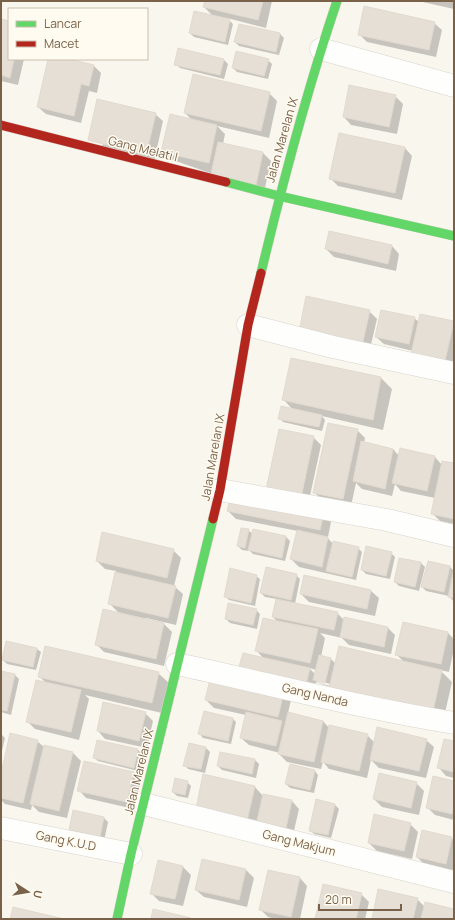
<svg xmlns="http://www.w3.org/2000/svg" width="455" height="920" font-family="Manrope,sans-serif">
<rect width="100%" height="100%" fill="#f9f6ee"/>
<g fill="#0003" fill-rule="evenodd">
<path d="M206,1H272L266,28L227,18L233,24L228,45L194,37L190,33L214,17L204,7Z"/>
<path d="M418,1H454V9Z"/>
<path d="M1,20L9,22V59H24L18,85L1,81Z"/>
<path d="M434,23L442,30L436,57L367,42L359,34Z"/>
<path d="M280,34L284,38L279,55L239,46L235,42Z"/>
<path d="M49,59H65L94,66L101,73L97,93L89,91L81,123L46,114L38,107Z"/>
<path d="M224,60L228,64L224,79L180,68L176,64Z"/>
<path d="M268,60L272,64L268,79L237,72L233,68Z"/>
<path d="M269,93L277,101L269,138L217,126L225,134L223,144L263,153L271,161L264,192L170,159L163,152L193,121L185,113Z"/>
<path d="M395,96L403,104L397,134L351,125L344,117Z"/>
<path d="M155,114L163,121L154,162L97,148Z"/>
<path d="M405,148L412,156L402,200L338,186L330,178Z"/>
<path d="M392,246L399,254L396,271L334,257L326,249Z"/>
<path d="M307,297L369,311L377,319L369,353Z"/>
<path d="M414,318L419,322L454,323V362L453,368L413,351L384,344L376,337Z"/>
<path d="M292,359L381,378L392,389L383,430L322,416L325,420L322,431L283,422L280,418L293,410L284,400Z"/>
<path d="M357,430L365,438L364,443L393,449L399,456H434L442,465L454,464V524L440,521L432,513L435,498L401,491L395,484L392,496L362,489L356,483L351,506L322,500L314,492Z"/>
<path d="M313,437L321,445L308,505L275,497Z"/>
<path d="M228,511L323,514L331,522L328,537L326,536L333,544L358,548L362,552L356,580L299,567L291,559L298,531L236,519Z"/>
<path d="M248,530L253,534L254,530L286,537L290,541L285,561L253,554L249,550V551L242,550L238,546Z"/>
<path d="M173,550L181,558L174,586L183,594L176,625L146,618V620L164,624L172,632L164,666L104,652L96,644L119,613L109,603L116,571L105,569L97,561Z"/>
<path d="M391,553L395,557L390,579L366,574L362,570Z"/>
<path d="M428,562L450,567L454,571V602L449,596L426,591L422,587Z"/>
<path d="M421,563L425,567L419,591L399,586L395,582Z"/>
<path d="M296,575L300,579L295,604L337,613L345,621L388,628L395,635L391,654L349,645L342,638L320,633L325,638L321,657L331,659L336,664L404,662L396,654L403,623L448,633L454,639V649L449,672L440,670L452,682L442,726L316,682L314,692L264,659L256,650L278,622L273,617L277,599L265,597L261,593ZM309,668L316,670L315,674ZM317,680L330,684V686L317,682Z"/>
<path d="M256,576L260,579L255,606L229,600L225,596Z"/>
<path d="M305,576L371,591L379,598L375,616L309,602L301,594Z"/>
<path d="M256,610L260,614L257,629L230,623L226,619Z"/>
<path d="M37,649L41,652L36,670L7,664L3,660Z"/>
<path d="M1,672L15,675L19,679L11,715L1,712Z"/>
<path d="M158,673L169,683L162,713L85,695L89,699L79,740L35,729L28,722L46,683L39,676Z"/>
<path d="M211,676L291,700L288,713L323,721L329,728L367,735L375,743L426,740L434,747L426,778L379,768L371,760L367,778L329,769L323,762L321,769L287,762L279,754L280,753L249,745L241,738L246,715L214,708L206,700Z"/>
<path d="M145,713L153,721L147,748L105,739L98,731Z"/>
<path d="M232,718L236,722L231,744L203,738L200,734Z"/>
<path d="M1,734L5,738L1,755Z"/>
<path d="M37,741L44,747L73,753L81,761L67,818L39,812L32,805L31,810L5,804L1,800V778Z"/>
<path d="M98,741L138,750L142,754L138,771L98,761L94,758Z"/>
<path d="M454,742V778L446,776L439,768Z"/>
<path d="M190,744L206,748L210,752L205,773L188,769L185,765Z"/>
<path d="M221,753L255,760L259,764L256,778L222,770L218,766Z"/>
<path d="M315,771L318,775L314,793L290,788L286,784Z"/>
<path d="M133,773L141,781L134,809L86,798L79,790Z"/>
<path d="M204,776L255,787L263,796L292,801L299,809L293,835L265,829L257,820L255,828Z"/>
<path d="M187,782L191,786L188,798L177,796L173,792Z"/>
<path d="M454,782V820L435,815L427,807Z"/>
<path d="M416,783L424,791L419,815L382,807L374,799Z"/>
<path d="M335,805L339,809L331,838L314,834L310,830Z"/>
<path d="M104,818L108,822L104,841L74,833L70,830Z"/>
<path d="M410,824L418,832L412,859L377,851L369,843Z"/>
<path d="M451,838L454,840L453,871L425,865L417,857Z"/>
<path d="M203,861L246,870L254,878L247,907L204,897L196,890Z"/>
<path d="M159,862L183,867L191,875L183,906L159,901L151,893Z"/>
<path d="M300,878L307,886L300,919H276L268,917L260,909Z"/>
<path d="M361,894L369,902L365,919H316Z"/>
<path d="M417,899L425,907L454,910V919H373Z"/>
</g>
<g fill="#e6dfd5" stroke="#e2dacf">
<path d="M205,1H263L258,20L203,7Z"/>
<path d="M364,6L435,22L429,50L358,35Z"/>
<path d="M194,11L230,19L225,42L189,33Z"/>
<path d="M1,19L9,21V59H14L10,78L1,75Z"/>
<path d="M239,24L280,33L276,52L234,42Z"/>
<path d="M178,48L224,59L220,75L174,65Z"/>
<path d="M236,51L269,59L264,76L232,68Z"/>
<path d="M48,59H69L94,65L89,86L81,84L74,116L37,107Z"/>
<path d="M193,74L270,92L261,131L184,113Z"/>
<path d="M349,85L396,95L389,127L343,117Z"/>
<path d="M97,99L156,113L146,155L88,140Z"/>
<path d="M170,114L217,125L209,163L161,152Z"/>
<path d="M339,133L405,147L395,193L329,179Z"/>
<path d="M218,142L263,152L256,185L211,174Z"/>
<path d="M329,231L392,245L388,264L325,249Z"/>
<path d="M306,296L370,310L362,346L299,332Z"/>
<path d="M381,310L415,317L409,344L375,337Z"/>
<path d="M420,314L454,321L445,361L411,354Z"/>
<path d="M291,358L381,377L373,420L282,400Z"/>
<path d="M281,406L322,415L319,427L278,419Z"/>
<path d="M328,423L358,429L343,499L313,493Z"/>
<path d="M279,429L314,436L301,498L266,490Z"/>
<path d="M361,441L393,449L385,489L353,481Z"/>
<path d="M400,448L435,456L427,491L392,483Z"/>
<path d="M442,461L454,463V519L431,514Z"/>
<path d="M231,495L324,513L320,530L227,511Z"/>
<path d="M241,528L249,529L245,548L237,546Z"/>
<path d="M253,529L286,536L282,558L248,550Z"/>
<path d="M297,530L328,537L322,567L290,559Z"/>
<path d="M102,532L174,549L167,578L96,561Z"/>
<path d="M333,541L359,547L352,577L326,571Z"/>
<path d="M366,546L392,552L386,576L361,570Z"/>
<path d="M399,558L421,562L415,587L394,582Z"/>
<path d="M428,561L450,566L444,592L421,587Z"/>
<path d="M266,567L297,574L291,600L260,593Z"/>
<path d="M230,568L257,575L251,603L224,597Z"/>
<path d="M454,568V598L448,597Z"/>
<path d="M115,572L176,586L168,618L108,604Z"/>
<path d="M304,575L371,590L367,609L300,594Z"/>
<path d="M276,599L338,612L334,630L272,617Z"/>
<path d="M228,603L257,609L253,625L225,619Z"/>
<path d="M103,609L164,623L156,659L95,645Z"/>
<path d="M344,617L388,627L384,647L340,637Z"/>
<path d="M263,618L318,629L310,663L255,651Z"/>
<path d="M403,622L448,632L441,664L395,655Z"/>
<path d="M6,641L37,648L33,667L2,660Z"/>
<path d="M45,646L159,672L152,703L38,677Z"/>
<path d="M339,646L442,670L432,716L328,692Z"/>
<path d="M243,653L310,668L306,685L238,670Z"/>
<path d="M319,655L331,658L325,683L313,680Z"/>
<path d="M1,671L15,674L7,711L1,710Z"/>
<path d="M211,675L284,692L278,717L205,700Z"/>
<path d="M36,680L81,690L71,732L26,722Z"/>
<path d="M103,702L146,712L139,741L97,731Z"/>
<path d="M204,711L233,718L228,741L198,734Z"/>
<path d="M246,712L282,721L276,746L240,738Z"/>
<path d="M288,712L323,721L314,762L278,754Z"/>
<path d="M329,725L368,734L359,771L321,762Z"/>
<path d="M377,727L427,739L419,771L370,760Z"/>
<path d="M10,733L38,740L23,803L1,798V774Z"/>
<path d="M444,739L454,741V772L437,768Z"/>
<path d="M97,740L138,749L134,768L93,758Z"/>
<path d="M189,743L206,747L201,769L183,766Z"/>
<path d="M44,745L73,752L59,811L30,804Z"/>
<path d="M220,752L255,759L252,774L217,766Z"/>
<path d="M84,761L134,772L127,802L77,791Z"/>
<path d="M290,764L315,770L310,790L285,784Z"/>
<path d="M379,773L417,782L411,808L373,799Z"/>
<path d="M203,774L255,786L247,821L196,809Z"/>
<path d="M433,776L454,781V806L452,814L426,808Z"/>
<path d="M175,778L188,781L185,795L172,792Z"/>
<path d="M263,794L292,800L286,828L257,821Z"/>
<path d="M316,799L335,804L328,835L309,831Z"/>
<path d="M73,810L104,817L100,837L69,830Z"/>
<path d="M374,814L411,823L404,851L368,843Z"/>
<path d="M422,830L452,837L446,864L416,857Z"/>
<path d="M202,859L246,869L239,900L195,890Z"/>
<path d="M158,860L183,866L175,899L150,894Z"/>
<path d="M268,870L300,877L291,917L259,910Z"/>
<path d="M323,884L362,893L356,919H315Z"/>
<path d="M378,889L418,898L413,919H372Z"/>
<path d="M425,902L454,909V919H421Z"/>
<path d="M13,907L64,919H10Z"/>
<path d="M153,909L191,918V919H151Z"/>
</g>
<g fill="none" stroke-linecap="round" stroke-linejoin="round">
<defs>
<g id="street">
<path d="M321,49L454,86"/>
<path d="M248,325L333,347L454,373"/>
<path d="M220,490L387,520L454,536"/>
<path d="M177,664C270,684 361,708 454,723"/>
<path d="M144,804L454,882"/>
<path d="M1,828L131,854"/>
</g>
<g id="fast">
<path d="M226,182L279,196L454,236"/>
<path d="M261,273C283,181 307,90 337,1"/>
<path d="M117,919L131,854L213,519"/>
</g>
<g id="jam">
<path d="M1,125L226,182"/>
<path d="M213,519L220,490L248,325L261,273"/>
</g>
</defs>
<use href="#street" stroke="#d8d3cc" stroke-width="23"/>
<use href="#fast" stroke="#d9d3cb" stroke-width="10"/>
<use href="#jam" stroke="#d9d3cb" stroke-width="10"/>
<use href="#street" stroke="#fefefc" stroke-width="22"/>
<use href="#fast" stroke="#63d668" stroke-width="9"/>
<use href="#jam" stroke="#b3261e" stroke-width="9"/>
</g>
<g text-anchor="middle" stroke-width="3" stroke-linejoin="round" paint-order="stroke">
<g font-size="12" fill="#7a624a" stroke="#fffbf0">
<text transform="translate(282 140) rotate(-74)" y="4">Jalan Marelan IX</text>
<text transform="translate(143 149) rotate(14)" y="4">Gang Melati I</text>
<text transform="translate(213 457) rotate(-80)" y="4">Jalan Marelan IX</text>
<text transform="translate(315 695) rotate(13)" y="4">Gang Nanda</text>
<text transform="translate(139 772) rotate(-76)" y="4">Jalan Marelan IX</text>
<text transform="translate(66 841) rotate(11)" y="4">Gang K.U.D</text>
<text transform="translate(299 843) rotate(14)" y="4">Gang Makjum</text>
</g>
</g>
<rect width="455" height="920" fill="none" stroke="#7a624a" stroke-width="4"/>
<rect x="8" y="8" width="140" height="52" fill="#fffbf0" stroke="#cabeae"/>
<rect x="16" y="21" width="20" height="6" fill="#63d668" stroke="#cabeae"/>
<text x="44" y="28" font-size="12" fill="#7a624a">Lancar</text>
<rect x="16" y="41" width="20" height="6" fill="#b3261e" stroke="#cabeae"/>
<text x="44" y="48" font-size="12" fill="#7a624a">Macet</text>
<g transform="translate(28 892) rotate(102)" stroke="#fffbf0" stroke-width="3" paint-order="stroke">
<path d="M0-3L7 15L0 10L-7 15Z" fill="#7a624a"/>
<text y="-6" font-size="11" font-weight="bold" text-anchor="middle" fill="#7a624a">U</text>
</g>
<path d="M319 904v6h82v-6" fill="none" stroke="#7a624a" stroke-width="2"/>
<text x="325" y="904" font-size="12" fill="#7a624a" stroke="#fffbf0" stroke-width="3" paint-order="stroke">20 m</text>
</svg>
